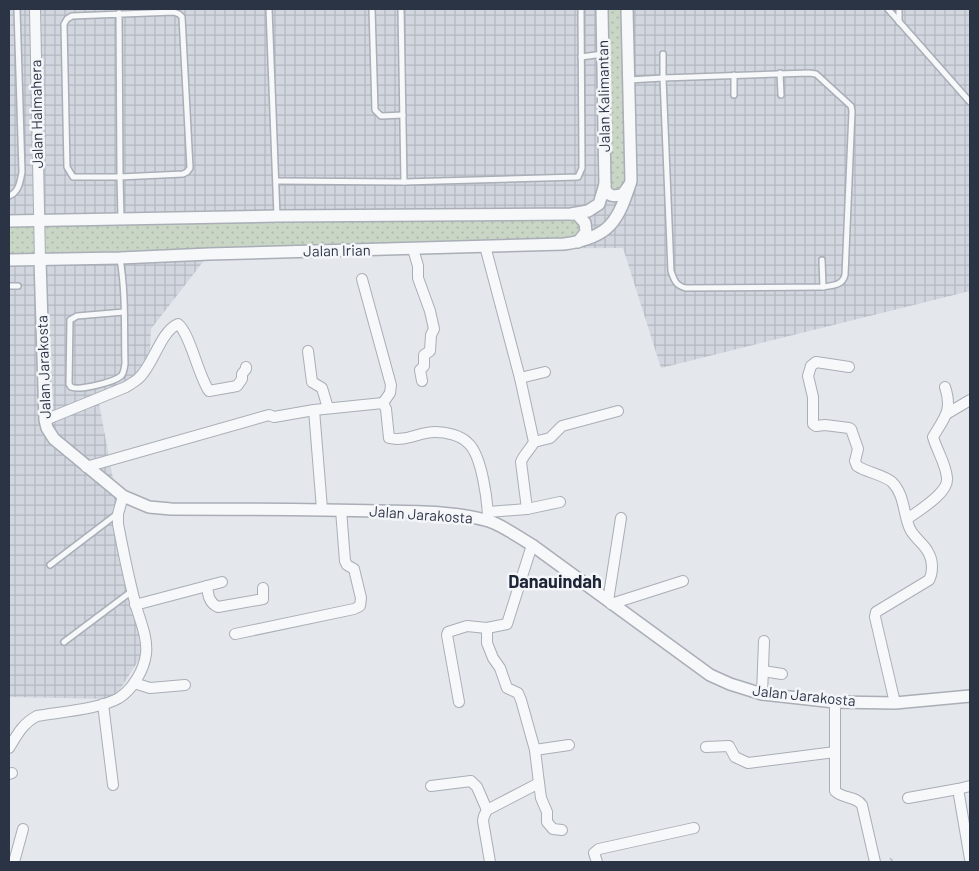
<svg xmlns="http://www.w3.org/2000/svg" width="979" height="871" font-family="Barlow,sans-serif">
<defs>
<pattern id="industrial-grid" width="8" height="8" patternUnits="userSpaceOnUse" patternTransform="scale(1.25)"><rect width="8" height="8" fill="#d2d6de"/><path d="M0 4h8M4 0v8" fill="none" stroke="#b4b8c0"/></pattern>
<pattern id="grass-dots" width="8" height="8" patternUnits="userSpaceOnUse" patternTransform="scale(1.25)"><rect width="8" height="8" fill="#c9d6c5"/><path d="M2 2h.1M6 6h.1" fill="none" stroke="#adb8ab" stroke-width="1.8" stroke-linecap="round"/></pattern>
</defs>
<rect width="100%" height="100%" fill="#e4e7ec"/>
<path fill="url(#industrial-grid)" d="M9,9H970V291L661,368L623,248L413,249L209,254L151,329L149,373L98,398L145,650L114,699L9,697Z"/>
<g fill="url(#grass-dots)">
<path d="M602,9H627L626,190L609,194Z"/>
<path d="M583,219L578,242L9,260V221Z"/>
</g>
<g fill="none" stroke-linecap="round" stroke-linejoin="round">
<defs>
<g id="service">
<path d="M269,9L277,216"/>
<path d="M372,9L375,110L381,116L403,115"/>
<path d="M401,9L404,182"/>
<path d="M888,9L970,102"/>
<path d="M119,13L120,177H73L67,167L64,24L67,19L72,16L174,12L179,14L182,17L190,168L187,172L183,174L120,177L121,218"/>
<path d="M899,22V9"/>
<path d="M581,57L603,54"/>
<path d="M780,73L781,95"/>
<path d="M734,75V95"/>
<path d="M629,80L663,78L671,271C674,280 676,286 686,288L823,287C833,285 842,286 845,275L852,111L851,106L816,74L809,73L663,78V54"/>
<path d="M277,181L404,182L578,177L582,168L581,9"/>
<path d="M9,196C19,192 20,182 22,172L17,9"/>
<path d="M120,259C126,293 124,329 125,364C124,369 124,373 121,376C114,382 79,391 71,387L69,384L70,320L77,316L124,312"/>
<path d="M822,260L823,287"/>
<path d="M9,286H18"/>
<path d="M50,565L117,514"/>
<path d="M64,642L132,591"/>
</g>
<g id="minor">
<path d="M35,9L40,260"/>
<path d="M485,246L520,378L534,442C530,450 524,454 521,462L527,509"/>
<path d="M413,249L418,266V278L430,311L434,329L431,335L430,351L424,355V366L420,370L422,381"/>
<path d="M362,279L391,385L390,393L383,403"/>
<path d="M308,351L312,382L322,388L328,408"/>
<path d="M849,367L816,362L811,366L808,376L813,397V424L816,426L825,425L849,428L851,429L858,449L855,461L857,466C866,472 884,475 892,482C905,495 903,514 910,529C915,539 925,544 929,554C933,561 933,573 929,580L876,612L875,617L895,703"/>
<path d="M520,378L545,372"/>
<path d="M314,410L322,509"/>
<path d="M948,413L970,400"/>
<path d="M45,420L126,387C130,384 135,382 139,378C154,364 160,332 178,324C190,333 198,375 209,391L237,386L242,379V374L246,369V367"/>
<path d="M534,442L550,438L562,426L618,411"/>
<path d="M86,467L269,415L274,417L314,410L383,403L386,409L389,438C406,442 419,432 435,432C446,432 460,435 468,443C482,455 488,503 488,521"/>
<path d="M488,512L527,509L560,502"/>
<path d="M907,519C918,511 949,493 947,478C946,464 937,451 933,437C944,418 953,411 945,387"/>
<path d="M207,586C208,595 209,603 218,607L263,599V588"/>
<path d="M608,601L621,518"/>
<path d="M611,604L683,581"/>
<path d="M135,605L222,582"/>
<path d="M235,634L354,609L360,606L361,598L354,569L347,565L345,561L341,510"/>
<path d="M763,671L782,674"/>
<path d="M134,683L150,688L185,685"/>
<path d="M762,694L764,641"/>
<path d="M459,702L447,635L448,632L467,626L487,628"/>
<path d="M835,702V791C843,799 856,796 862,805L875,862"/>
<path d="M103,704L113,785"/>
<path d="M706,747L729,746L735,757L748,763L835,752"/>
<path d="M9,748C17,735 23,723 37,716C60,712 100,709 119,698C133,689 144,670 146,654C148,636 139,619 135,602C128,576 123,550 118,524V514L123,496"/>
<path d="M535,750L569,745"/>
<path d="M9,774L12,773"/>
<path d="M539,783L541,798L547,812V822L553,829L562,830"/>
<path d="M431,786L471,781L477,787L487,810"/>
<path d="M970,786L958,789L970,859"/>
<path d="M908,798L958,789"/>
<path d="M14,862L23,829"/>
<path d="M490,862L483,821L484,816L487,810L539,783L535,750L521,700L518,693L507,688L500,668L493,658L487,643V628L507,624L532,545"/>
<path d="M597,862L594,853L599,849L694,828"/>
</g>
<g id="tertiary">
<path d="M602,9L605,188C607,197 616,197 623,194L628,187"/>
<path d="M572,214H577L585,223L586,232L578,242"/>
<path d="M9,221L277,216L571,214L588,211L599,204L605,184"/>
<path d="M9,260L120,258L209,254L564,244C610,238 618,221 631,181L627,9"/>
<path d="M40,260L45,420L47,428L54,439L123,496L149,507L171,509C240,509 310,509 379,511C415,512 454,511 489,521C504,526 518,537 532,545L710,675L730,684L762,694L835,702L895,703L970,696"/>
</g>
</defs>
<use href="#service" stroke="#a9aeb7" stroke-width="8"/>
<use href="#minor" stroke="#a9aeb7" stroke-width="12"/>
<use href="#tertiary" stroke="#a9aeb7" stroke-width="14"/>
<path stroke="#c2c5cb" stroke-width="2" stroke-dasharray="4 4" stroke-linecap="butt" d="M890,858L893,862"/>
<use href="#service" stroke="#f7f8fa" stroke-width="5"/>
<use href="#minor" stroke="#f7f8fa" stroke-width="10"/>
<use href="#tertiary" stroke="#f7f8fa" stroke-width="11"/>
</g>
<g text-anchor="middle" stroke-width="5" stroke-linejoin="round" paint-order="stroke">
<g font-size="15" fill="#2b3445" stroke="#f4f6f9">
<text transform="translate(604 96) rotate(-91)" y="5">Jalan Kalimantan</text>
<text transform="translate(37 114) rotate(-91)" y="5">Jalan Halmahera</text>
<text transform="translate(337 251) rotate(-1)" y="5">Jalan Irian</text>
<text transform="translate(44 367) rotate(-92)" y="5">Jalan Jarakosta</text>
<text transform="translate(421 515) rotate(4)" y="5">Jalan Jarakosta</text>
<text transform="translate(804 696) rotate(6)" y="5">Jalan Jarakosta</text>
</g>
<g font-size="18" font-weight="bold" fill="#1d2536" stroke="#f4f6f9">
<text x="555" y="588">Danauindah</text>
</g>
</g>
<rect width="979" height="871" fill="none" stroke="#2b3445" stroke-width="20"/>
</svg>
